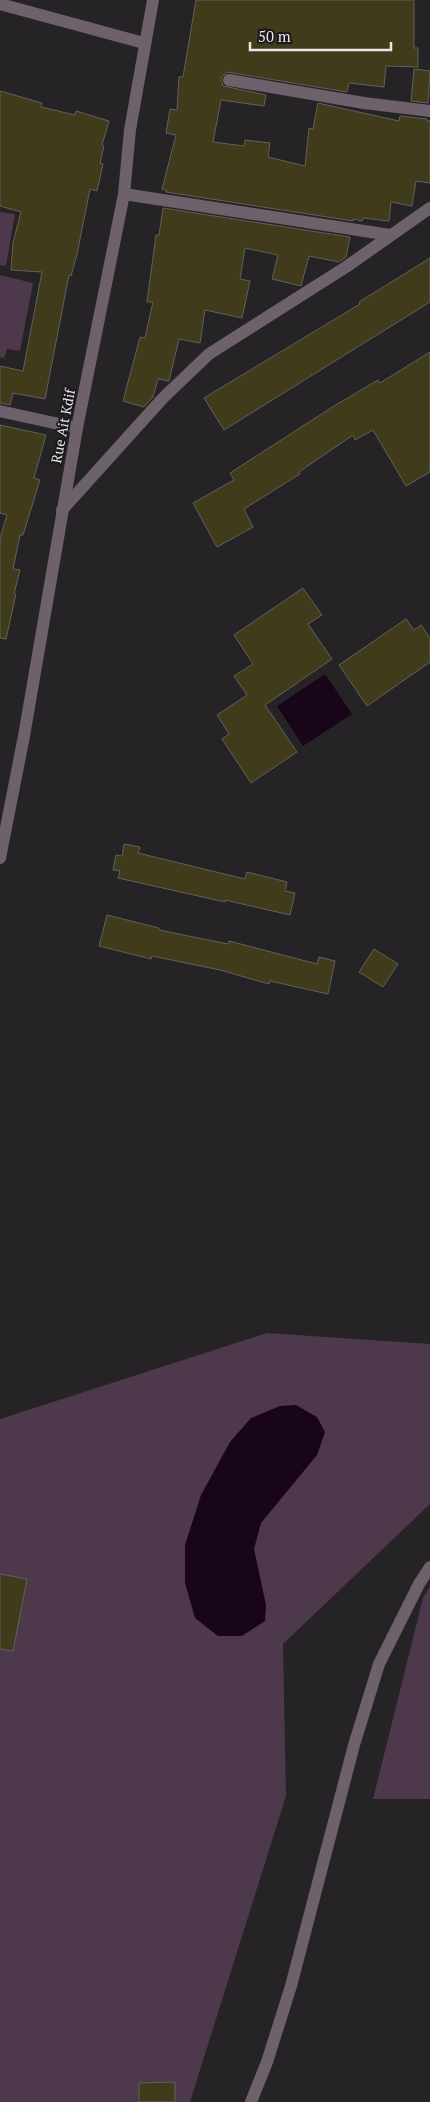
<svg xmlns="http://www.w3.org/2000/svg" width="430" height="2102" font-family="'PT Serif',serif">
<rect width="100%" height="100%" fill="#252325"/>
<g fill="#4e384c">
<path d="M0,212L15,214L6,266L0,265Z"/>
<path d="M0,275L33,283L20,351L7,349L4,358L0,357Z"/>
<path d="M267,1333L430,1344V1504L283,1644L286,1796L190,2102H0V1419Z"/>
<path d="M430,1587V1799H373L423,1598Z"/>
</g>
<g fill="#190518">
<path d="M325,674L352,714L303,746L277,706Z"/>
<path d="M296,1405L317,1417L325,1432L317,1455L261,1523L254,1549L266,1605L265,1621L242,1636H218L195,1618L185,1583V1545L201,1495L230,1442L251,1418L280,1406Z"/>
</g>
<g fill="#3f3b1b" stroke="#61615d">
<path d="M196,0H414V48H418V67L386,66L384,87L349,83L347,92L227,72L221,78L223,86L266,95L264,106L221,100L213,142L244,146L245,140L270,143L268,157L305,166L309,128L313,129L318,103L399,121L400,116L427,119V121H430V183L416,181L412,206L391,202L389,221L363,218L362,221L353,219V221L166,192V190L162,189L176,135L166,133L170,109L177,110L179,77H183Z"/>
<path d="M414,69L430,71L428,103L411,101Z"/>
<path d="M0,91L42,103L41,107L75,115L76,111L109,121L102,145L104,146L100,163L103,164L97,191L90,189L77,254L71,276L69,275L45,399L13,393L10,405L0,403V366L23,371L42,272L11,270L13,243L21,212L0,206Z"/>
<path d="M163,208L350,237L346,257L339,262L309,256L301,286L272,279L278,255L245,248L240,279L250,281L242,318L205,310L200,343L179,339L169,381L158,379L153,397L144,407L123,401L140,337L145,338L153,302H147L156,235H159Z"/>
<path d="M430,258V302L224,430L204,398L360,304L359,302Z"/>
<path d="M430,352V472L406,486L373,430L355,440L353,435L299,472L300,474L244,509L253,527L217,547L193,503L234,480L230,473L334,406L378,380L380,383Z"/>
<path d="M0,425L46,435L34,478L40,480L23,535H20L13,569L20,570L14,594H16L6,639L0,638V538L7,515L0,513Z"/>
<path d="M303,588L322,615L308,624L332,659L265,705L297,752L251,783L222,739L229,734L217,715L247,695L234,676L253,664L234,635Z"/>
<path d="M406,619L414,630L421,625L430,638V662L367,706L339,665Z"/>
<path d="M124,844L140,847L138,853L245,879L247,872L287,882L285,891L295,893L290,915L225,900V902L118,878L120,871L113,870L116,855L122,856Z"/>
<path d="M107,915L159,928V930L228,944L229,941L317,964L319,957L335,961L328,994L270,981L269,984L220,970L152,956L151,959L99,946Z"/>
<path d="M374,949L398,964L383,987L359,972Z"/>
<path d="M0,1574L27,1579L13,1651L0,1649Z"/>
<path d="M175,2082V2102H139V2083Z"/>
</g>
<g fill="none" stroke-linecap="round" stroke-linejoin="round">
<g stroke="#6d616b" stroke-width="12">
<path d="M0,4L144,43"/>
<path d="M229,80L364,103L430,111"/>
<path d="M124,194L390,235"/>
<path d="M0,411L77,428"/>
<path d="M62,510L163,398L209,354L346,267L430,208"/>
<path d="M251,2102L267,2062L291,1986L354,1745L379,1664L419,1584L430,1567"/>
</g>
<path stroke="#6d616b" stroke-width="12" d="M0,858L24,736L77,428L124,194L130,130L153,0"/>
</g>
<g text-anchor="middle" stroke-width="4" stroke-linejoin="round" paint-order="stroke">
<g font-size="14" fill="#e9e7e9" stroke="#1c191c">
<text transform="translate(63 426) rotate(-79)" y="5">Rue Ait Kdif</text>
</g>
</g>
<path d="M250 42v8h141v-8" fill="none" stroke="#e9e7e9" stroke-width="2.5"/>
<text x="258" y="42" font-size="15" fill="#e9e7e9" stroke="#1c191c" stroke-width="4" paint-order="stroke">50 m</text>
</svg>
